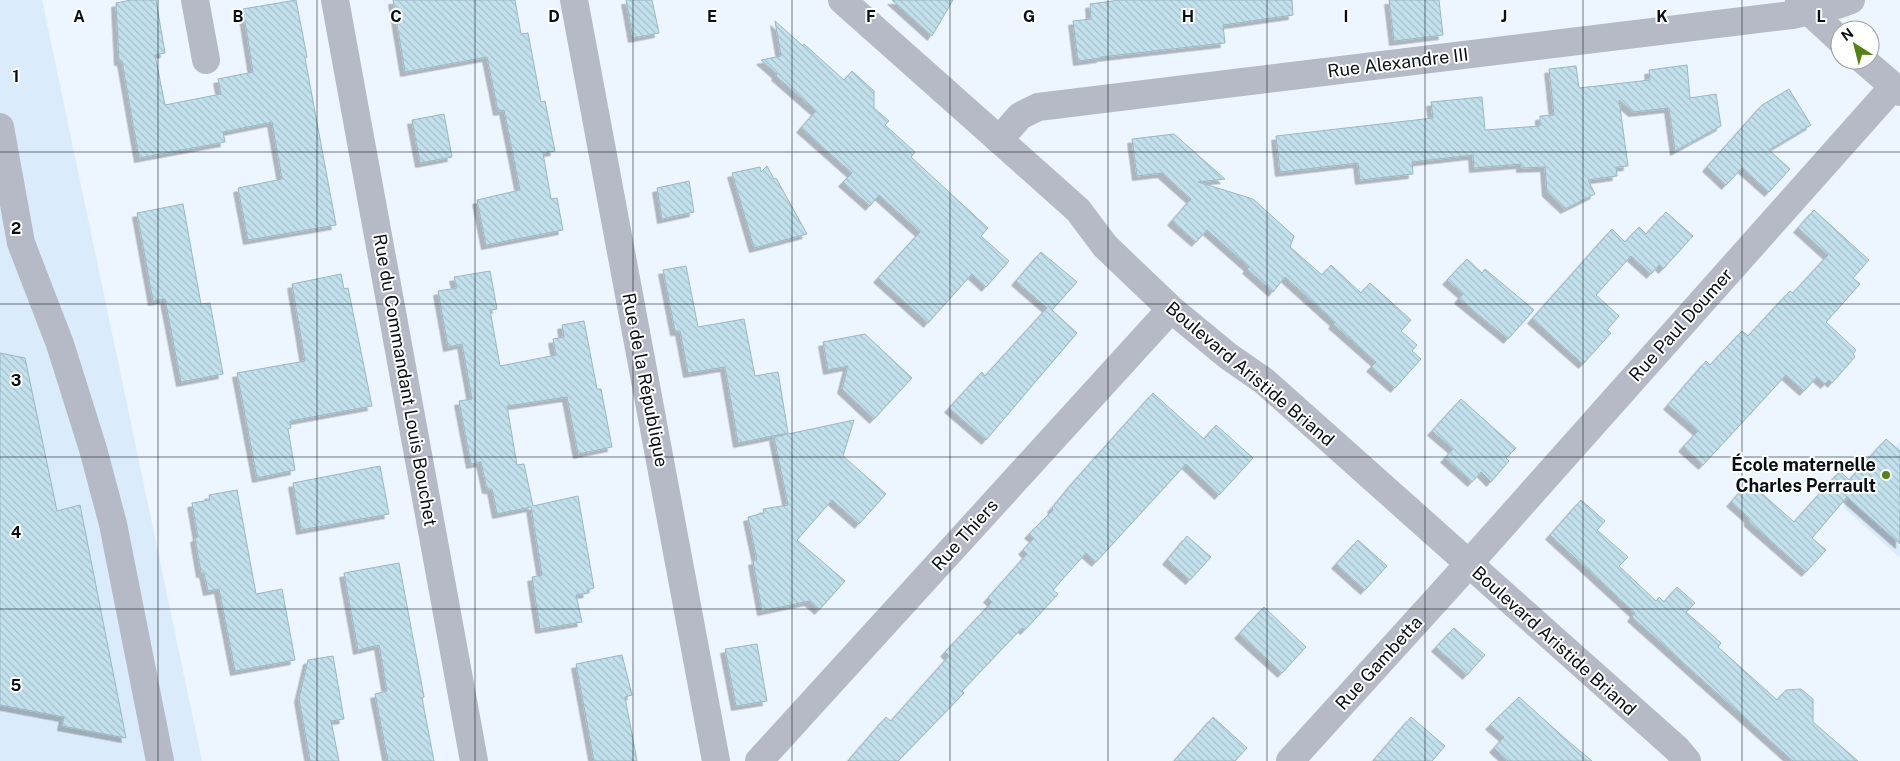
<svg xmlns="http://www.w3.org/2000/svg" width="1900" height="761" font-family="'Public Sans',sans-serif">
<defs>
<pattern id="building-back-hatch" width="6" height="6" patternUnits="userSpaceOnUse" patternTransform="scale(1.25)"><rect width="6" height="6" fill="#c2e1ed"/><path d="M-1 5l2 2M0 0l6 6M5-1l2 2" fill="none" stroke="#a5c0ca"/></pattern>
<filter id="shadow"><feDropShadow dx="-4.5" dy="4.5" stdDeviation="0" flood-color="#0004"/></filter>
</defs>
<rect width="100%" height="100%" fill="#edf6ff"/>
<g fill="#daebfb">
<path d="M0,0H42L202,761H0Z"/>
<path d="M1900,442V558L1843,507Z"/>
</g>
<g fill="url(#building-back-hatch)" stroke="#9ab8c3" filter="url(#shadow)">
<path d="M131,0H156L165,53L155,55L165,105L221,94L218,79L253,72L243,9L296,0L307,57L305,58L336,225L248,240L238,188L282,179L272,122L223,132L225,142L139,158L122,61H119L116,3Z"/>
<path d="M393,0H515L521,34L528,33L541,102L545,101L555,151L543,153L551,199L557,198L563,230L486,245L477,200L520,190L504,110L498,111L487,57L405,72Z"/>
<path d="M626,0H652L659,33L633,38Z"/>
<path d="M892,0H953L932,36Z"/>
<path d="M1120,0H1292L1293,15L1223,25L1225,43L1101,57V58L1078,61L1073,21L1091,19L1090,4Z"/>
<path d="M1389,0H1439L1443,35L1394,41Z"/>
<path d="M775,21L803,46L804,44L844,80L852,71L874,91V108L889,121L885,125L915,152L911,157L988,228L981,236L1009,261L986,287L972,274L928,323L878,278L920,232L879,195L870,206L843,182L852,173L801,128L816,111L776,76L777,74L761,60L781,56Z"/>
<path d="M1687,65L1690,98L1716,94L1721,126L1675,151L1669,108L1633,112L1619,100L1628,166L1616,167L1617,176L1588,180L1595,194L1565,209L1547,192L1545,167L1521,168V164L1474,168L1473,155L1412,162L1413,174L1360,180L1358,163L1280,172L1276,136L1433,118L1431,102L1482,97L1485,130L1540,126V116L1554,115L1549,69L1576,66L1579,88L1650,80L1649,70Z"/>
<path d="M1789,89L1811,125L1769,150L1790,169L1769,192L1742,168L1726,185L1707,167L1762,105Z"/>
<path d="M444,114L452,157L420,163L412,120Z"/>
<path d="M1174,134L1225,179L1198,182L1253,199L1294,236L1290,247L1322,275L1331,265L1361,293L1370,283L1411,320L1401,331L1417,345L1412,351L1421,359L1395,388L1371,367L1376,362L1333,324L1335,322L1285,277L1273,292L1247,269L1249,267L1207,230L1196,242L1172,221L1191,199L1162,173L1137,176L1132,139Z"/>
<path d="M767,166L774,179L776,178L807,234L754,248L732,173L760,167L761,172Z"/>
<path d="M689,181L694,212L662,219L657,188Z"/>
<path d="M183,204L201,304L210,303L223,374L181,382L165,299L153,301L137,213Z"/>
<path d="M1814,210L1869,260L1853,278L1860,284L1826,322L1856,350L1853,354L1855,357L1832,383L1829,380L1825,384L1817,377L1804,391L1786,375L1703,465L1683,447L1698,431L1668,405L1706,361L1710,365L1742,331L1748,336L1790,291L1793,293L1828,255L1798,228Z"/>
<path d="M1666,212L1693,236L1663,269L1659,265L1651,274L1631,256L1596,295L1619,316L1607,330L1611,333L1583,364L1532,319L1612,229L1625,242L1639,227L1646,234Z"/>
<path d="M1041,252L1077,282L1052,310L1077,333L986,440L949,408L982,372L985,376L1047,308L1016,281Z"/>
<path d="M1467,259L1482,273L1485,269L1534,310L1508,339L1459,299L1463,294L1447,280Z"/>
<path d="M686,266L698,327L744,319L755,376L778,372L788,433L738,443L725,367L688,373L680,331H675L663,270Z"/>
<path d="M490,271L497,309L490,310L500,366L556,355L553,339L564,337L562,325L584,321L597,389H601L612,447L578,454L567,397L507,406L517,465L524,464L533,506L578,496L594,588L587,590L588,593L576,595L582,622L540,629L532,577L542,575L531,507L497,514L492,489H487L481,462L471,464L459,401L472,399L462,344L448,347L438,291L457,288L454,277Z"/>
<path d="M341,274L344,289L348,288L372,406L290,421L291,428L288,429L295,470L257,478L237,373L305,361L292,284Z"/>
<path d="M865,334L912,378L874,419L842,389L848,366L828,370L823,342Z"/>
<path d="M0,353L25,358L57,511L80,505L126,738L62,726L64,717L0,705Z"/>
<path d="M1153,393L1204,439L1216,425L1253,458L1219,495L1186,464L1096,562L1086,553L1053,590L1058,594L1025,630L1022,628L962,691L964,693L898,761H848L886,717L891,721L949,656L945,652L992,602L988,598L1027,554L1023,550L1034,538L1029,534L1053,510L1052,508L1076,479Z"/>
<path d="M1461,399L1516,448L1506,458L1509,461L1491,482L1481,472L1472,482L1445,458L1453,449L1432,431Z"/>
<path d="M854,420L843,456L886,494L859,524L832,500L797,540L845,581L819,610L809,601L762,611L753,561L757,560L748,517L764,513L763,509L788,505L774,437Z"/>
<path d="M1886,439L1900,451V544L1847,497L1812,538L1826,550L1806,572L1749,522V518L1731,502L1749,482L1794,522L1840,471L1849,480Z"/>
<path d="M380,466L389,514L301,530L293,483Z"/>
<path d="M237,490L256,594L282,589L295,660L235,671L219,589L208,591L204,573H201L195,538L198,537L192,503L210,500L209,495Z"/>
<path d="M1581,500L1605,521L1597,530L1628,557L1619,566L1656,601L1659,597L1664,602L1677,587L1695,603L1686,612L1721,643L1718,647L1777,700L1786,690L1801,689L1813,699V722L1858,761H1793L1632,617L1635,613L1550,535Z"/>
<path d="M1187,536L1211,557L1190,580L1167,560Z"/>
<path d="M1358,540L1387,566L1365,590L1336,564Z"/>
<path d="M399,563L424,697L422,698L434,761H388L375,694L387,691L379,645L358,650L344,573Z"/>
<path d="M1264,607L1306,647L1282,673L1239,634Z"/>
<path d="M1454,628L1485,655L1467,675L1436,647Z"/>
<path d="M757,644L767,701L736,706L725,649Z"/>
<path d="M622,655L632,695L625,697L637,761H594L576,664Z"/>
<path d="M333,656L344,719L331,721L339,761H310L299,698L308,660Z"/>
<path d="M1519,697L1568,741L1592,761H1508L1494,748L1504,737L1490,725Z"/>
<path d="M1213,717L1247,748L1235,761H1174Z"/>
<path d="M1411,717L1445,746L1432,761H1373Z"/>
</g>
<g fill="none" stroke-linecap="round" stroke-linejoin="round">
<g stroke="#b6bac6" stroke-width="28">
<path d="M195,0L206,60"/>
<path d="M335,0L474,761"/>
<path d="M574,0L716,761"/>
<path d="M842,0L1078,210L1105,246L1171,309L1228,356L1264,381L1677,749L1687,761"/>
<path d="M1799,2L1840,40"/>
<path d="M1863,60L1900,92"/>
<path d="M0,127L21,243L60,344L93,449L113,524L160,761"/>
<path d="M999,140L1020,116L1038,107L1792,15L1837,5L1851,0"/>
<path d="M759,761L1171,309"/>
<path d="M1290,761L1448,587L1893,87"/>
</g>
</g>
<path fill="none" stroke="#070e14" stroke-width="1" stroke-opacity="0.55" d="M158,0V761M317,0V761M475,0V761M633,0V761M792,0V761M950,0V761M1108,0V761M1267,0V761M1425,0V761M1583,0V761M1742,0V761M0,152H1900M0,304H1900M0,457H1900M0,609H1900"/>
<circle fill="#548312" stroke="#fff" stroke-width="2" cx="1886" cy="475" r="5"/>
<g text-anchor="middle" stroke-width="4" stroke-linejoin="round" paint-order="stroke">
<g font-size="18" fill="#070e14" stroke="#fff">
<text transform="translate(1398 63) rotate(-7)" y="6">Rue Alexandre III</text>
<text transform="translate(1681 325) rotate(-48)" y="6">Rue Paul Doumer</text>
<text transform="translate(1250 374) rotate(40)" y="6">Boulevard Aristide Briand</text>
<text transform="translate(405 380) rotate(80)" y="6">Rue du Commandant Louis Bouchet</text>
<text transform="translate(645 380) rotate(79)" y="6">Rue de la République</text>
<text transform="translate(965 535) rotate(-48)" y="6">Rue Thiers</text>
<text transform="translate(1554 641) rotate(42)" y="6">Boulevard Aristide Briand</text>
<text transform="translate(1379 663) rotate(-48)" y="6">Rue Gambetta</text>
</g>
<g font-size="18" font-weight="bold" fill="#070e14" stroke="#fff" text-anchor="end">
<text x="1876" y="471">École maternelle<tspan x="1876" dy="21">Charles Perrault</tspan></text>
</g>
</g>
<g font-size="16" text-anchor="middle" font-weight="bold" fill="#070e14" stroke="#fff" stroke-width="4" stroke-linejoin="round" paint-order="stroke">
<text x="79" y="22">A</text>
<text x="238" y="22">B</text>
<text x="396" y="22">C</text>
<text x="554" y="22">D</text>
<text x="712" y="22">E</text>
<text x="871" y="22">F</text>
<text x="1029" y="22">G</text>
<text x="1188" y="22">H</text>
<text x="1346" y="22">I</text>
<text x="1504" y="22">J</text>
<text x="1662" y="22">K</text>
<text x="1821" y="22">L</text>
<text x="16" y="82">1</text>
<text x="16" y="234">2</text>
<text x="16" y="386">3</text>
<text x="16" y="538">4</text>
<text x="16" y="691">5</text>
</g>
<g transform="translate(1855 45) rotate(324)"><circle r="24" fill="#ffffff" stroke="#9c9fa1"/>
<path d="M0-4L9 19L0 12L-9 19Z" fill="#548312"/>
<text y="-8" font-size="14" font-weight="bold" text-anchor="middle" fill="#070e14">N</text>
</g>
</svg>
